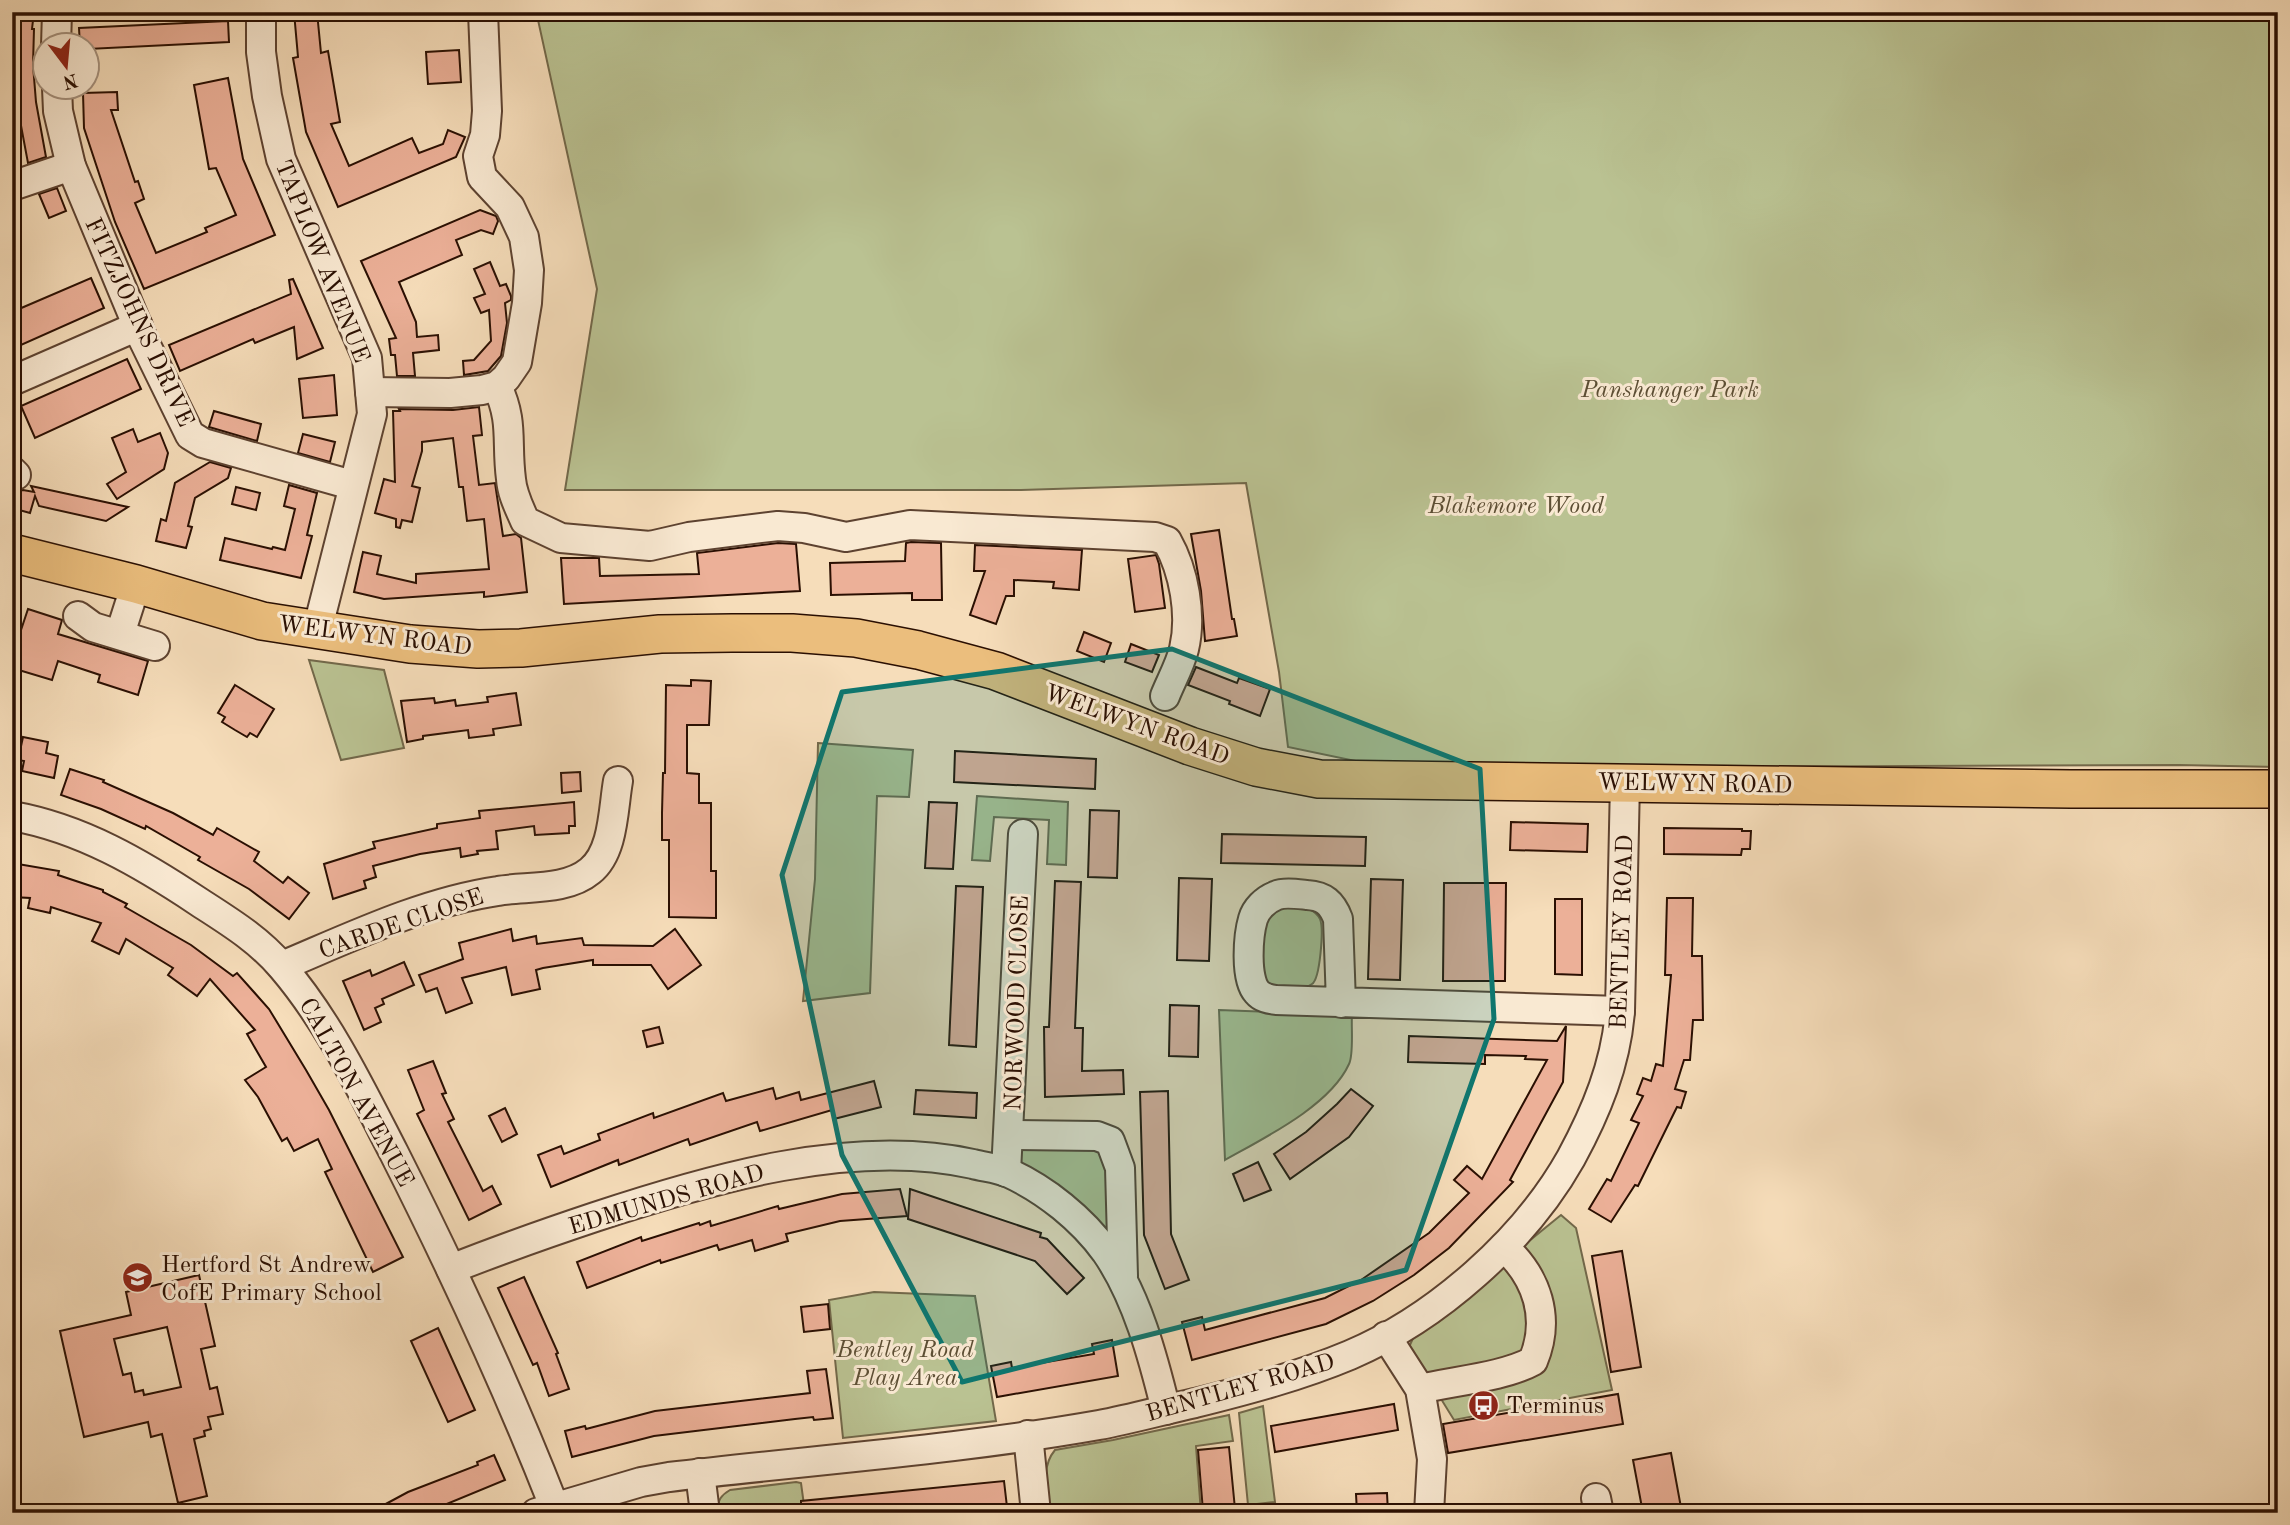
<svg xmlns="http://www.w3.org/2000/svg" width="2290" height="1525" font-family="'Old Standard TT',serif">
<rect width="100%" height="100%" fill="#f6ddba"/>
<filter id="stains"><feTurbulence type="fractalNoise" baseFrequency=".00286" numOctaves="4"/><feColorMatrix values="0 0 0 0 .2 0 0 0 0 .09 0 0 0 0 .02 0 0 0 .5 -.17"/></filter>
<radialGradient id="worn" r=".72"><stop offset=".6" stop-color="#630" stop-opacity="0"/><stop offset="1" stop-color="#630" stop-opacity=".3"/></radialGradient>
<g fill="#bac292" stroke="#72684a" stroke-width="2">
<path d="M538,12H2278V767L2179,765L1389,768L1288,747L1279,672L1246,483L1021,490H565L597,289L538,20Z"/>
<path d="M309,660L384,670L404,748L341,760Z"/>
<path d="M818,743L913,750L909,797L877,796L870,993L803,1001L815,879Z"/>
<path d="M977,796L1068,802L1066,865L1047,864L1049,820L994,817L990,861L972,860Z"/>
<path d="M1282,907L1308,908C1313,911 1317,913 1320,919C1324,929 1320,979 1312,984C1301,992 1281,986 1268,985L1259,973L1263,915Z"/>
<path d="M1219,1010L1352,1015C1351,1027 1354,1054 1349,1064C1330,1106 1264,1138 1225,1160Z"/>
<path d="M1090,1141L1108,1159L1111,1227L1103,1231L1022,1167L1020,1159L1021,1149Z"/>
<path d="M1561,1215L1576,1228L1612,1390L1454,1420L1409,1347L1415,1334Z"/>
<path d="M874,1292L975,1296L996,1421L843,1438L829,1300Z"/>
<path d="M1263,1406L1275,1502L1248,1505L1239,1413Z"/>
<path d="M1229,1415L1233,1441L1196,1446L1201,1513H1049C1047,1491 1040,1468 1055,1450L1113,1440Z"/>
<path d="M796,1482L801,1483L804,1505L779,1513H717C716,1502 721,1495 730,1490Z"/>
</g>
<g fill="#ecb098" stroke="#2a0f02" stroke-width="2" fill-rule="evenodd">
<path d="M12,12H34L32,29H34L33,65L36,102L46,157L28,163L16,99H12Z"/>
<path d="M294,12H317L321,53L328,51L340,122L331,124L349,166L412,138L419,153L443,144L448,130L465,137L456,157L338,207L306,132L293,58L298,57Z"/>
<path d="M228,21L229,42L88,49V46H80L79,28Z"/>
<path d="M459,50L461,82L428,84L426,52Z"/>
<path d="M228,78L243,159L275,235L144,289L115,222L84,128L83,93L117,92L118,110H111L135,182L138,181L144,199L135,203L156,253L207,232L205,228L236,215L216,168L209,169L194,85Z"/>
<path d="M57,188L66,211L49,218L39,194Z"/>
<path d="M480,210L496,216L498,221L493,234L481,230L456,240L462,255L399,282L416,322L417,337L438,335L439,350L413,353L415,376H397L395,355H391L389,339L396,338L361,261Z"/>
<path d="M490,262L500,286L506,284L511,296V300L505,303L507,323L501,356L488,371L464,375L463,361L474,360L491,341L489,310L481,313L474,298L485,294L474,269Z"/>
<path d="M91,278L104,308L12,349V312Z"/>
<path d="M293,279L323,348L297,359L294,327L255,343L253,339L180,371L169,345L291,294L289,280Z"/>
<path d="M127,359L141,389L35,438L21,406Z"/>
<path d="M334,375L337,415L303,418L299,379Z"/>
<path d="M479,407L482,435L473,436L479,485L495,483L503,536L516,534L521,538L527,592L484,597V592L384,599L354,592L363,552L381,556L377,574L416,583V574L489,569L484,519L467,521L463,487H459L453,438L422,442V451L412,486L420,488L412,522L402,520L400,528L396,527V519L375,513L384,479L395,482L393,411H400L399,409L453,410Z"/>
<path d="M214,411L261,424L257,441L209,427Z"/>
<path d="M133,429L138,442L160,433L168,453L164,469L117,499L107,484L126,472L112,438Z"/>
<path d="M303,434L335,442L330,462L298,453Z"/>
<path d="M210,462L231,468L228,478L195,498L188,526L192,527L186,548L156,541L161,519L166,521L175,483Z"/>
<path d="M289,485L317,493L307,535L312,536L301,578L220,560L225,538L272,549L273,547L285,550L295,509L284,506Z"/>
<path d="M31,486L91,499L128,507L106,521L39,506L35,496L30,513L12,508V491L23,490L34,492Z"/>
<path d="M236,487L260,493L256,510L232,504Z"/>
<path d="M1219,530L1232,619H1234L1237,636L1205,641L1201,591L1191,534Z"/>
<path d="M911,542L941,543L942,600H912V593L831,595L830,563L905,561L906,543Z"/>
<path d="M778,543L796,544L800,591L564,604L561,558H599L600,576L699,574L697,553Z"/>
<path d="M975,545L1082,550L1079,590L1053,588L1054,582L1014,580V596H1006L996,624L970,615L985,571H974Z"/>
<path d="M1156,555L1159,564L1165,608L1135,612L1128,559Z"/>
<path d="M28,609L62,620L58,634L148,661L138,695L98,682L100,675L58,661L52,680L12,668V642H17Z"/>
<path d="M1084,632L1111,643L1104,662L1077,651Z"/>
<path d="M1131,644L1159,655L1152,672L1125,662Z"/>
<path d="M1196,667L1237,683L1239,678L1270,689L1260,716L1229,704L1230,701L1188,685Z"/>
<path d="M691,680L711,681L709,725H687V773L699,774V803H711V871H716V918L669,917V840H662V813L663,773H665L666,685L691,686Z"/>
<path d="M235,685L274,709L257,737L250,733L247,737L235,730L222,722L225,717L218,713Z"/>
<path d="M516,693L521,725L493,729L494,735L469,738L468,730L423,736V739L407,742L401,701L434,698L435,703L455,700L456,706L488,702L487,697Z"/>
<path d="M23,737L48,742L46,753L58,756L54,778L22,771L24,761L18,760Z"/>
<path d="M955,751L1096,759L1095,789L954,782Z"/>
<path d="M70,769L104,780L103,782L173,813L213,835L217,828L259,852L254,861L283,883L288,877L309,893L289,919L249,889L198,860L200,857L146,826L145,829L101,809L61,795Z"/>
<path d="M580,772L581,791L562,793L561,773Z"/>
<path d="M574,802L575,826H569V833L535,835L534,826L496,831L498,849L477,851L478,854L461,857L460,848L420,854L373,866L376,877L364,881L366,888L333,899L324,864L375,848L373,842L437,828V824L480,818L479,811Z"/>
<path d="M929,802L957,803L953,869L925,868Z"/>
<path d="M1090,810L1119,811L1117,878L1088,877Z"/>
<path d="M1511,822L1588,824L1587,852L1510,850Z"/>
<path d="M1664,828L1742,829V831H1751L1750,849H1742L1741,855L1664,854Z"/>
<path d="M1222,834L1366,837L1365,866L1221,863Z"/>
<path d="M12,863L59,871L58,875L103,890V892L127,904L125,907L191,945L233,976L237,973L269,1009L306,1070L329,1110L403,1257L373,1272L325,1172L332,1169L318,1139L294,1151L287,1138L282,1141L258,1097L245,1080L266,1067L247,1034L255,1030L210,979L197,996L168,975L173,968L126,939L119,954L92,941L101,923L51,907L50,913L28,908L30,898L12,897Z"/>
<path d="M1179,878L1212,879L1209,961L1177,960Z"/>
<path d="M1371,879L1403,880L1400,980L1368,979Z"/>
<path d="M1055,881L1081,882L1075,1028H1083L1082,1071L1123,1070L1124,1094L1045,1097L1044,1027H1049Z"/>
<path d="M1444,883H1506L1505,981H1443Z"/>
<path d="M956,886L983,887L976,1047L949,1045Z"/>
<path d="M1667,898H1693L1692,956H1702L1703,1020H1693L1690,1060H1684L1675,1089L1686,1092L1681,1108L1677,1107L1638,1186L1635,1185L1611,1222L1589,1209L1607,1179L1611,1181L1639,1123L1631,1120L1643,1096L1637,1094L1643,1078L1651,1081L1656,1064L1663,1066L1671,975H1665Z"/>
<path d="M1555,899H1582V975L1555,974Z"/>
<path d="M511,929L513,941L536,936L537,944L582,938L584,945L653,946L675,929L701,965L668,989L651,965H593V960L543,968L536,970L540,989L512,995L506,967L462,978L472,1003L446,1013L437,988L426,992L419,975L463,959L459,943Z"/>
<path d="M404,962L414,985L382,999L384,1004L375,1008L381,1022L364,1030L343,981L370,970L372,976Z"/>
<path d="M1170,1005L1199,1006L1198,1057L1169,1056Z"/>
<path d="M1566,1026L1563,1082L1510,1180L1513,1182L1449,1248L1414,1275L1373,1301L1326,1324L1192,1360L1182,1322L1202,1317L1205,1330L1325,1298L1361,1280L1429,1233L1469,1193L1454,1180L1467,1166L1482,1179L1547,1060L1525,1059L1526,1056L1485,1055V1064L1408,1062L1409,1036L1557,1041Z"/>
<path d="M659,1027L663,1043L647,1047L643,1031Z"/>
<path d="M433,1061L446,1093L442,1094L454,1119L448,1122L483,1191L492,1186L501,1204L469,1220L417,1114L424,1110L408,1070Z"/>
<path d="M874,1081L881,1107L834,1119L832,1110L760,1131L757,1122L690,1145L688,1139L619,1165L618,1160L551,1187L538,1155L561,1146L564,1154L600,1140L598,1134L653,1113L654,1118L723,1093L726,1101L773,1088L776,1099L799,1092L801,1100Z"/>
<path d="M1351,1089L1373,1106L1349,1137L1290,1179L1274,1154L1306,1132L1337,1104Z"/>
<path d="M916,1090L977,1093L976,1118L914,1114Z"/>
<path d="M1168,1091L1171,1234L1189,1280L1165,1289L1144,1235L1140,1092Z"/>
<path d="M505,1108L517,1134L502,1142L489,1116Z"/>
<path d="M1258,1162L1271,1190L1244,1201L1233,1174Z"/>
<path d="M900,1189L907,1216L840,1221L786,1234L788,1241L755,1251L752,1240L719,1250L717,1245L661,1263L660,1260L587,1288L577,1262L641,1237L642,1241L699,1223L700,1225L710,1221L711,1226L778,1206L779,1209L842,1194Z"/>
<path d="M910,1189L1041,1233L1040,1237L1047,1239L1084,1278L1067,1294L1035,1261L908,1219Z"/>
<path d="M1622,1251L1641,1367L1611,1372L1592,1256Z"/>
<path d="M199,1275L215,1346L201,1349L210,1389L217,1387L223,1414L208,1417L211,1429L204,1431L205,1436L194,1439L207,1496L178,1503L162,1434L151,1437L148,1422L84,1437L60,1331L131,1315L126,1292ZM167,1327L181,1387L144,1395L143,1390L135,1392L131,1373L123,1375L114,1339Z"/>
<path d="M524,1277L558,1353L556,1354L569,1389L549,1396L537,1363L533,1365L498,1288Z"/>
<path d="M828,1304L830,1329L804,1332L801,1307Z"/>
<path d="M438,1328L475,1410L448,1422L411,1341Z"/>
<path d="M1112,1340L1118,1376L997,1397L991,1366L1011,1362L1012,1368L1094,1354L1092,1344Z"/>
<path d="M826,1369L833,1418L814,1420L813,1417L795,1419L654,1436L572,1457L565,1431L585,1426L586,1429L655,1411L810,1393L807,1371Z"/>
<path d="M1618,1394L1623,1424L1448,1453L1443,1424Z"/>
<path d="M1394,1404L1398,1430L1275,1452L1271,1426Z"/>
<path d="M1229,1447L1235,1509L1203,1511L1198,1450Z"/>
<path d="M1671,1453L1682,1513H1643L1633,1460Z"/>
<path d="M494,1455L505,1480L425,1513H369L408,1492L478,1465L477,1462Z"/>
<path d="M1004,1481L1007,1507H1003V1513H976V1510L954,1512V1509L923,1513H801V1501Z"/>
<path d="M1387,1493L1388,1513H1357L1356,1494Z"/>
</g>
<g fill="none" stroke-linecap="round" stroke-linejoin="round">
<defs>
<g id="minor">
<path d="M261,12V52L267,96L281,159L367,358L372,414L317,631"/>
<path d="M56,46L57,12"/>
<path d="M57,88L58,111L71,166L143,339L190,435L203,443L352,485"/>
<path d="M12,186L71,166"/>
<path d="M12,381L138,326"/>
<path d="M497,386C514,422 506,441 511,479C512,494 519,507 525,521L561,538L650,546L689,537L778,526L804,528L846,537L910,525L1155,537L1167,541C1184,571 1192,615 1184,649C1180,665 1171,681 1165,696"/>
<path d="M370,392L450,393L482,390L497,386L506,378L517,362L527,303L529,270L524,237L510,207L482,177L478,156L485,135L487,111L483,12"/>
<path d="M12,471L16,475"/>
<path d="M78,616L93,627L155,646"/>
<path d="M120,634L136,584"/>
<path d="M12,816C81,828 142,864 199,902C230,922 258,939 282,967C329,1022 361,1089 394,1153C452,1268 507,1386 554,1506"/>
<path d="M282,966C351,937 423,902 498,891C526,886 566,891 590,871C614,852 613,809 618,781"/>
<path d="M1341,1003L1338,919C1332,903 1324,896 1307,895C1297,894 1283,892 1275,896C1265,900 1256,909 1253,919C1248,936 1245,979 1257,992C1262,998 1269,999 1276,1000L1620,1011"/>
<path d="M1010,1135L1097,1136L1110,1141L1120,1168L1123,1276"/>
<path d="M1006,1172L1023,834"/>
<path d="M451,1269C499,1250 547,1233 595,1217C710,1179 852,1137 973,1164C984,1167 998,1168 1009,1173C1046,1190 1082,1219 1106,1252C1137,1297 1153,1357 1166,1410"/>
<path d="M1386,1336L1420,1389L1432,1459L1429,1513"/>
<path d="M1420,1389C1453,1381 1504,1377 1533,1361C1551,1318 1537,1277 1504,1247"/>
<path d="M1028,1435L1036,1513"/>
<path d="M700,1473L705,1513"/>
<path d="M1596,1498L1599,1513"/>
<path d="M536,1513L641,1482L669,1477C812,1460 957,1450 1099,1425C1131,1419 1163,1410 1195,1403C1247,1390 1300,1376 1350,1355C1437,1318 1525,1240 1571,1158C1596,1112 1616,1064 1620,1011L1625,782"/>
</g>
<path id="major" d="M12,553L136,584L262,621L410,644L478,649L521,648L660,634L732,633H792L856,638L918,650L996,671L1190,746L1256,767L1319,779L2071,789H2278"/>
</defs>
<use href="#minor" stroke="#5d4230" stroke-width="32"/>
<use href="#major" stroke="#2a0f02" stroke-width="40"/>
<use href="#minor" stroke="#f9e9d2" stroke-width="28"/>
<use href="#major" stroke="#ebbe7d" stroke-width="37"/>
</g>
<path fill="#0f766e" fill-opacity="0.2" stroke="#0f766e" stroke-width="5" stroke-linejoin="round" d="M1172,649L1480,769L1494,1019L1406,1270L962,1382L842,1155L782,875L842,692Z"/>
<defs>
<symbol id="school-disc" viewBox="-11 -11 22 22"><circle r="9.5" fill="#8f2418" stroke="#f9e9d2"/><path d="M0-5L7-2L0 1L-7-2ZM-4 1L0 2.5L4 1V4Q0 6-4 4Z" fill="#fff"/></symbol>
<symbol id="bus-disc" viewBox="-11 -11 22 22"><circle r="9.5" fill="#8f2418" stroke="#f9e9d2"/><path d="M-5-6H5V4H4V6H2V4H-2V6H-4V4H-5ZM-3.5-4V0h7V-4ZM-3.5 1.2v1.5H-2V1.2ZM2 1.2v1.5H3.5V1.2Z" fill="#fff"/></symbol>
</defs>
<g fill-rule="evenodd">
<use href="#school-disc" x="120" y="1260" width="35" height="35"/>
<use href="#bus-disc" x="1466" y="1388" width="35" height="35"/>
</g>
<g text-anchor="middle" stroke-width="6" stroke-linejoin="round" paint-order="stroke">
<g font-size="24" fill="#2a0f02" stroke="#f9e9d2">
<text transform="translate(323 261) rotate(68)" y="8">TAPLOW AVENUE</text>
<text transform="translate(140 322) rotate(65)" y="8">FITZJOHNS DRIVE</text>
<text transform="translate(375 635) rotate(7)" y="8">WELWYN ROAD</text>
<text transform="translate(1137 724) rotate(20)" y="8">WELWYN ROAD</text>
<text transform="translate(1695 783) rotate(1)" y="8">WELWYN ROAD</text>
<text transform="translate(401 923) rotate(-19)" y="8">CARDE CLOSE</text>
<text transform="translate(1621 932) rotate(-88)" y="8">BENTLEY ROAD</text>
<text transform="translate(1016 1003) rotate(-88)" y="8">NORWOOD CLOSE</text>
<text transform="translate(357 1092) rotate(61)" y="8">CALTON AVENUE</text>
<text transform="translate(666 1199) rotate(-16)" y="8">EDMUNDS ROAD</text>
<text transform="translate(1240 1387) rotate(-16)" y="8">BENTLEY ROAD</text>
</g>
<g font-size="24" font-style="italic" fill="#5c4e34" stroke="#f9e9d2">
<text x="1670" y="397">Panshanger Park</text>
<text x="1516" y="513">Blakemore Wood</text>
<text x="905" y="1357">Bentley Road<tspan x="905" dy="28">Play Area</tspan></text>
</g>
<g font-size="24" fill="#2a0f02" stroke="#f9e9d2" text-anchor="start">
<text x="161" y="1272">Hertford St Andrew<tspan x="161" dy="28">CofE Primary School</tspan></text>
<text x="1506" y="1413">Terminus</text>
</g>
</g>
<rect width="2290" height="1525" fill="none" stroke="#f6ddba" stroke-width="42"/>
<rect x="14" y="14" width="2262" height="1497" fill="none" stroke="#2a0f02" stroke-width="3.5"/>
<rect x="21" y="21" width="2248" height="1483" fill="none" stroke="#2a0f02" stroke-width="2"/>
<g transform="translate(66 66) rotate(164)"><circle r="33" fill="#f9e9d2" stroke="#a6927f" stroke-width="2"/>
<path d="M0-5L12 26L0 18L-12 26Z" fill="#8f2418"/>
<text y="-10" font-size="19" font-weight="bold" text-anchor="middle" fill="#2a0f02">N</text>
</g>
<rect width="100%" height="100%" filter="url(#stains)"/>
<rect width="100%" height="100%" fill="url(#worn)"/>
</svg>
